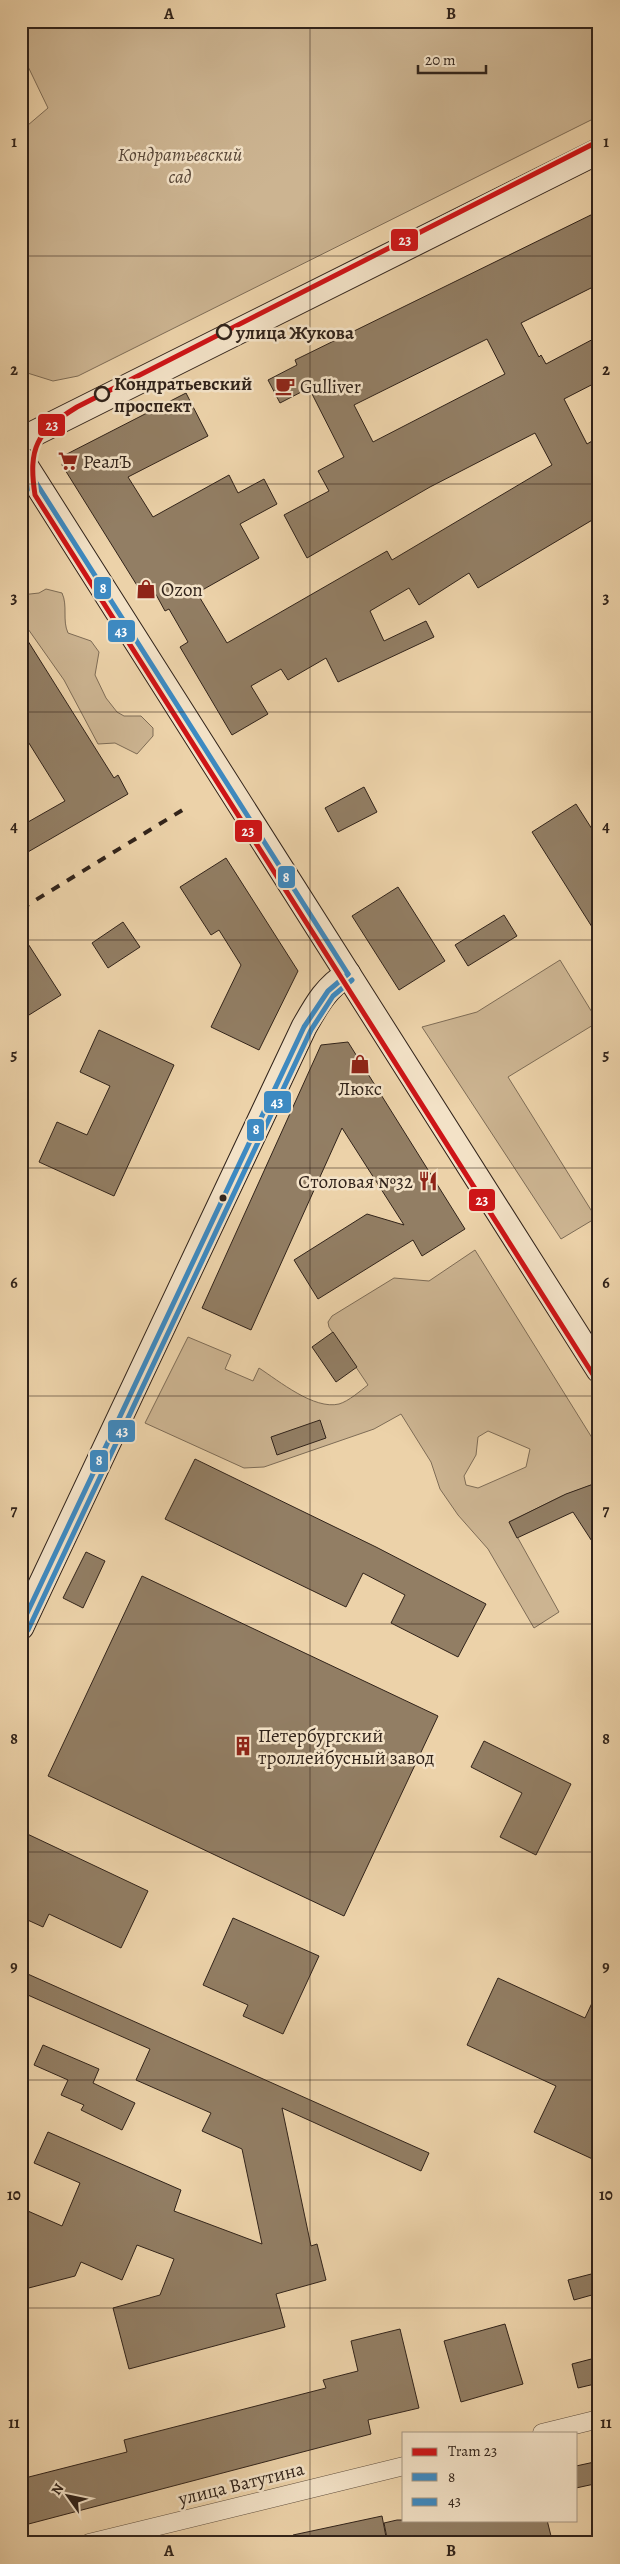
<svg xmlns="http://www.w3.org/2000/svg" width="620" height="2564" font-family="Alegreya,serif">
<rect width="100%" height="100%" fill="#ecd2a9"/>
<filter id="stains"><feTurbulence type="fractalNoise" baseFrequency=".004" numOctaves="4"/><feColorMatrix values="0 0 0 0 .2 0 0 0 0 .09 0 0 0 0 .02 0 0 0 .5 -.17"/></filter>
<radialGradient id="worn" r=".72"><stop offset=".6" stop-color="#630" stop-opacity="0"/><stop offset="1" stop-color="#630" stop-opacity=".3"/></radialGradient>
<g fill="#ccb491" stroke="#7e6c56" fill-rule="evenodd">
<path d="M21,21H599V116L78,376L53,381L21,371V131L48,108L21,52Z"/>
<path d="M46,589L62,593C68,606 62,620 68,633L91,641L99,652L95,675L106,698L117,712L124,716H141L153,728V736L137,754L115,743L98,744L64,680L21,619V595L39,593Z"/>
<path d="M560,960L598,1022L508,1077L596,1218L561,1239L422,1027L477,1012Z"/>
<path d="M475,1250L599,1449V1482L562,1496L509,1522L559,1612L534,1628L488,1549L458,1515L440,1489L431,1462L401,1414L374,1429L264,1467L244,1468L145,1423L188,1337L231,1355L225,1369L253,1381L259,1368C279,1381 314,1410 339,1404C349,1401 360,1391 368,1385L329,1327L328,1322L332,1316L394,1278L429,1281ZM488,1431L530,1449L526,1467L478,1488L466,1485L464,1476L476,1455L478,1437Z"/>
</g>
<g fill="#927e64" stroke="#31231a" fill-rule="evenodd">
<path d="M599,211V284L521,323L539,357L541,355L546,364L599,336V381L564,399L587,444L599,437V516L478,588L469,573L419,605L409,588L370,611L384,641L426,621L434,637L338,682L326,658L288,680L281,669L251,686L268,714L232,735L180,647L188,642L169,609L165,611L153,589L143,595L62,465L65,455L186,393L208,436L128,477L153,517L229,475L238,493L264,479L277,504L240,524L259,558L197,593L227,643L387,551L392,560L552,465L535,433L430,487L307,558L284,515L329,491L318,471L344,457L309,388L280,403L268,380L297,365L295,360ZM487,339L505,374L373,442L354,405Z"/>
<path d="M21,630L114,778L118,775L128,794L21,856V826L65,801L27,740L21,743Z"/>
<path d="M364,787L377,812L338,832L325,808Z"/>
<path d="M576,804L599,840V938L532,832Z"/>
<path d="M226,858L298,971L259,1050L211,1027L241,965L219,930L211,935L180,887Z"/>
<path d="M398,887L445,961L399,990L352,916Z"/>
<path d="M504,915L517,936L468,966L455,945Z"/>
<path d="M123,922L140,947L108,968L92,943Z"/>
<path d="M21,933L61,995L21,1020Z"/>
<path d="M99,1030L174,1065L114,1196L39,1162L57,1122L87,1135L110,1086L80,1072Z"/>
<path d="M348,1042L465,1229L422,1256L413,1240L318,1299L294,1260L367,1214L404,1225L342,1128L251,1330L202,1308L321,1045Z"/>
<path d="M333,1332L357,1367L336,1382L312,1347Z"/>
<path d="M320,1420L326,1438L277,1455L271,1437Z"/>
<path d="M195,1459L376,1547L486,1604L458,1657L391,1623L405,1595L363,1573L346,1607L165,1519Z"/>
<path d="M599,1482V1552L573,1512L517,1538L509,1522L566,1494Z"/>
<path d="M86,1552L105,1561L83,1608L63,1598Z"/>
<path d="M142,1576L438,1716L344,1916L48,1776Z"/>
<path d="M484,1741L571,1784L536,1855L500,1837L522,1793L471,1767Z"/>
<path d="M21,1831L148,1891L121,1948L49,1914L43,1927L21,1917Z"/>
<path d="M233,1918L319,1956L283,2034L243,2016L248,2005L203,1985Z"/>
<path d="M21,1971L429,2153L421,2171L282,2108L311,2246L317,2244L326,2280L276,2294L285,2327L129,2369L113,2308L160,2295L174,2259L137,2245L122,2280L81,2262L75,2276L21,2290V2208L62,2226L80,2183L34,2163L48,2132L181,2190L174,2211L262,2244L242,2149L202,2131L211,2113L136,2080L150,2049L21,1992Z"/>
<path d="M498,1978L585,2018L599,1988V2162L534,2132L556,2086L467,2045Z"/>
<path d="M43,2045L99,2069L93,2083L135,2103L122,2130L81,2110L84,2105L61,2095L68,2080L34,2065Z"/>
<path d="M599,2272V2293L574,2300L568,2280Z"/>
<path d="M505,2324L523,2384L461,2402L444,2341Z"/>
<path d="M400,2329L419,2408L368,2420L371,2434L21,2526V2479L127,2452L124,2440L326,2388L323,2380L358,2371L351,2341Z"/>
<path d="M599,2357V2383L578,2388L572,2364Z"/>
<path d="M599,2461V2483L576,2488V2466Z"/>
<path d="M382,2516L386,2537L360,2543H294L293,2535Z"/>
<path d="M397,2520H547L552,2540L537,2543H388L384,2523Z"/>
</g>
<g fill="none" stroke-linecap="round" stroke-linejoin="round">
<defs>
<g id="street">
<path d="M542,2433L599,2419"/>
<path d="M89,2543L404,2466"/>
</g>
<g id="secondary">
<path d="M21,440L599,151"/>
<path d="M21,459L599,1370"/>
<path d="M21,1627L304,1027C316,1006 326,987 348,974"/>
</g>
</defs>
<use href="#street" stroke="#604f3e" stroke-width="19"/>
<use href="#secondary" stroke="#31231a" stroke-width="27"/>
<use href="#street" stroke="#f3e2c7" stroke-width="18"/>
<use href="#secondary" stroke="#f3e2c7" stroke-width="25"/>
<path stroke="#31231a" stroke-width="4" stroke-dasharray="9 9" stroke-linecap="butt" d="M21,909L189,806"/>
<defs>
<g id="bus-1">
<path d="M21,459L348,974"/>
<path d="M21,1626L304,1027L328,991L348,974"/>
</g>
<g id="bus-2">
<path d="M21,473L342,978"/>
<path d="M28,1630L311,1030L333,996L352,980"/>
</g>
</defs>
<use href="#bus-1" stroke="#f3e2c7" stroke-width="9"/>
<use href="#bus-2" stroke="#f3e2c7" stroke-width="9"/>
<use href="#bus-1" stroke="#3d8ac2" stroke-width="5"/>
<use href="#bus-2" stroke="#3d8ac2" stroke-width="5"/>
<defs>
<path id="tram-1" d="M599,141L77,407C36,432 28,448 35,495L599,1384"/>
</defs>
<use href="#tram-1" stroke="#f3e2c7" stroke-width="9"/>
<use href="#tram-1" stroke="#ce1417" stroke-width="5"/>
</g>
<path fill="none" stroke="#31231a" stroke-width="1" stroke-opacity="0.55" d="M310,21V2543M21,256H599M21,484H599M21,712H599M21,940H599M21,1168H599M21,1396H599M21,1624H599M21,1852H599M21,2080H599M21,2308H599"/>
<defs>
<symbol id="cafe-bare" viewBox="-9 -9 18 18"><path d="M-5.5-4.5H6V0H3Q3 3.5 0 3.5H-2.5Q-5.5 3.5-5.5 0ZM3-3.2v2h1.7v-2ZM-6 4.5H4V6H-6Z" fill="#8f2418" stroke="#f3e2c7" stroke-width="2.5" paint-order="stroke"/></symbol>
<symbol id="supermarket-bare" viewBox="-9 -9 18 18"><path d="M-6-5.5h2.5l.6 2H6L4.5 2H-2.5L-4.4-4H-6ZM-1.5 3.2a1.3 1.3 0 1 0 .1 0ZM3 3.2a1.3 1.3 0 1 0 .1 0Z" fill="#8f2418" stroke="#f3e2c7" stroke-width="2.5" paint-order="stroke"/></symbol>
<symbol id="shop-bare" viewBox="-9 -9 18 18"><path d="M-5-2.5h2.3a2.7 3.5 0 0 1 5.4 0H5L5.5 6h-11ZM-1.5-2.5h3a1.5 2.3 0 0 0-3 0Z" fill="#8f2418" stroke="#f3e2c7" stroke-width="2.5" paint-order="stroke"/></symbol>
<symbol id="restaurant-bare" viewBox="-9 -9 18 18"><path d="M-5-6h1v4h1v-4h1v4h1v-4h1v5L-1.5 .5V6h-2V.5L-5-1ZM5-6V6H3V1.5H1.5Q1.5-4 5-6Z" fill="#8f2418" stroke="#f3e2c7" stroke-width="2.5" paint-order="stroke"/></symbol>
<symbol id="building-bare" viewBox="-9 -9 18 18"><path d="M-4-6H4V6H1V3H-1V6H-4ZM-2.5-4.3h1.7v1.8h-1.7ZM.8-4.3h1.7v1.8H.8ZM-2.5-1h1.7V.8h-1.7ZM.8-1h1.7V.8H.8Z" fill="#8f2418" stroke="#f3e2c7" stroke-width="2.5" paint-order="stroke"/></symbol>
</defs>
<g fill-rule="evenodd">
<use href="#cafe-bare" x="271" y="372" width="28" height="28"/>
<use href="#supermarket-bare" x="54" y="447" width="28" height="28"/>
<use href="#shop-bare" x="132" y="575" width="28" height="28"/>
<use href="#shop-bare" x="346" y="1050" width="28" height="28"/>
<use href="#restaurant-bare" x="414" y="1167" width="28" height="28"/>
<use href="#building-bare" x="229" y="1732" width="28" height="28"/>
</g>
<g fill="#f3e2c7" stroke="#31231a" stroke-width="2.5">
<circle cx="224" cy="332" r="7"/>
<circle cx="102" cy="394" r="7"/>
</g>
<circle fill="#31231a" stroke="#f3e2c7" stroke-width="2" cx="223" cy="1198" r="4.5"/>
<g text-anchor="middle" stroke-width="5" stroke-linejoin="round" paint-order="stroke">
<g font-size="19" font-style="italic" fill="#584738" stroke="#f3e2c7">
<text x="180" y="161">Кондратьевский<tspan x="180" dy="22">сад</tspan></text>
</g>
<g font-size="19" font-weight="bold" fill="#31231a" stroke="#f3e2c7" text-anchor="start">
<text x="236" y="339">улица Жукова</text>
<text x="114" y="390">Кондратьевский<tspan x="114" dy="22">проспект</tspan></text>
</g>
<g font-size="19" fill="#31231a" stroke="#f3e2c7" text-anchor="start">
<text x="300" y="393">Gulliver</text>
<text x="83" y="468">РеалЪ</text>
<text x="161" y="596">Ozon</text>
<text x="360" y="1095" text-anchor="middle">Люкс</text>
<text x="413" y="1188" text-anchor="end">Столовая №32</text>
<text x="258" y="1742">Петербургский<tspan x="258" dy="22">троллейбусный завод</tspan></text>
</g>
<g font-size="19" fill="#31231a" stroke="#f3e2c7">
<text transform="translate(241 2483) rotate(-14)" y="7">улица Ватутина</text>
</g>
</g>
<g stroke="#f3e2c7" stroke-width="2">
<rect x="390" y="228" width="29" height="24" rx="5" fill="#ce1417"/>
<rect x="37" y="413" width="29" height="24" rx="5" fill="#ce1417"/>
<rect x="93" y="576" width="19" height="24" rx="5" fill="#3d8ac2"/>
<rect x="107" y="619" width="29" height="24" rx="5" fill="#3d8ac2"/>
<rect x="234" y="819" width="29" height="24" rx="5" fill="#ce1417"/>
<rect x="277" y="865" width="19" height="24" rx="5" fill="#3d8ac2"/>
<rect x="263" y="1090" width="29" height="24" rx="5" fill="#3d8ac2"/>
<rect x="246" y="1118" width="19" height="24" rx="5" fill="#3d8ac2"/>
<rect x="468" y="1188" width="28" height="24" rx="5" fill="#ce1417"/>
<rect x="107" y="1419" width="29" height="24" rx="5" fill="#3d8ac2"/>
<rect x="89" y="1449" width="20" height="24" rx="5" fill="#3d8ac2"/>
</g>
<g font-size="14" text-anchor="middle" font-weight="bold" fill="#fff">
<text x="405" y="245">23</text>
<text x="52" y="430">23</text>
<text x="103" y="593">8</text>
<text x="121" y="636">43</text>
<text x="248" y="836">23</text>
<text x="286" y="882">8</text>
<text x="277" y="1107">43</text>
<text x="256" y="1134">8</text>
<text x="482" y="1205">23</text>
<text x="122" y="1436">43</text>
<text x="99" y="1465">8</text>
</g>
<rect width="620" height="2564" fill="none" stroke="#ecd2a9" stroke-width="55"/>
<rect x="402" y="2432" width="175" height="90" fill="#f3e2c7" stroke="#a59682"/>
<rect x="412" y="2448" width="25" height="8" fill="#ce1417" stroke="#a59682"/>
<text x="448" y="2456" font-size="15" fill="#31231a">Tram 23</text>
<rect x="412" y="2473" width="25" height="8" fill="#3d8ac2" stroke="#a59682"/>
<text x="448" y="2482" font-size="15" fill="#31231a">8</text>
<rect x="412" y="2498" width="25" height="8" fill="#3d8ac2" stroke="#a59682"/>
<text x="448" y="2506" font-size="15" fill="#31231a">43</text>
<g transform="translate(68 2496) rotate(303)" stroke="#f3e2c7" stroke-width="4" paint-order="stroke">
<path d="M0-4L9 19L0 12L-9 19Z" fill="#31231a"/>
<text y="-8" font-size="14" font-weight="bold" text-anchor="middle" fill="#31231a">N</text>
</g>
<path d="M418 65v8h68v-8" fill="none" stroke="#31231a" stroke-width="2.5"/>
<text x="425" y="65" font-size="15" fill="#31231a" stroke="#f3e2c7" stroke-width="4" paint-order="stroke">20 m</text>
<rect x="28" y="28" width="564" height="2508" fill="none" stroke="#31231a" stroke-width="2"/>
<g font-size="16" text-anchor="middle" font-weight="bold" fill="#31231a">
<text x="169" y="19">A</text>
<text x="451" y="19">B</text>
<text x="14" y="147">1</text>
<text x="606" y="147">1</text>
<text x="14" y="375">2</text>
<text x="606" y="375">2</text>
<text x="14" y="603">3</text>
<text x="606" y="603">3</text>
<text x="14" y="832">4</text>
<text x="606" y="832">4</text>
<text x="14" y="1060">5</text>
<text x="606" y="1060">5</text>
<text x="14" y="1288">6</text>
<text x="606" y="1288">6</text>
<text x="14" y="1516">7</text>
<text x="606" y="1516">7</text>
<text x="14" y="1744">8</text>
<text x="606" y="1744">8</text>
<text x="14" y="1972">9</text>
<text x="606" y="1972">9</text>
<text x="14" y="2200">10</text>
<text x="606" y="2200">10</text>
<text x="14" y="2428">11</text>
<text x="606" y="2428">11</text>
<text x="169" y="2556">A</text>
<text x="451" y="2556">B</text>
</g>
<rect width="100%" height="100%" filter="url(#stains)"/>
<rect width="100%" height="100%" fill="url(#worn)"/>
</svg>
